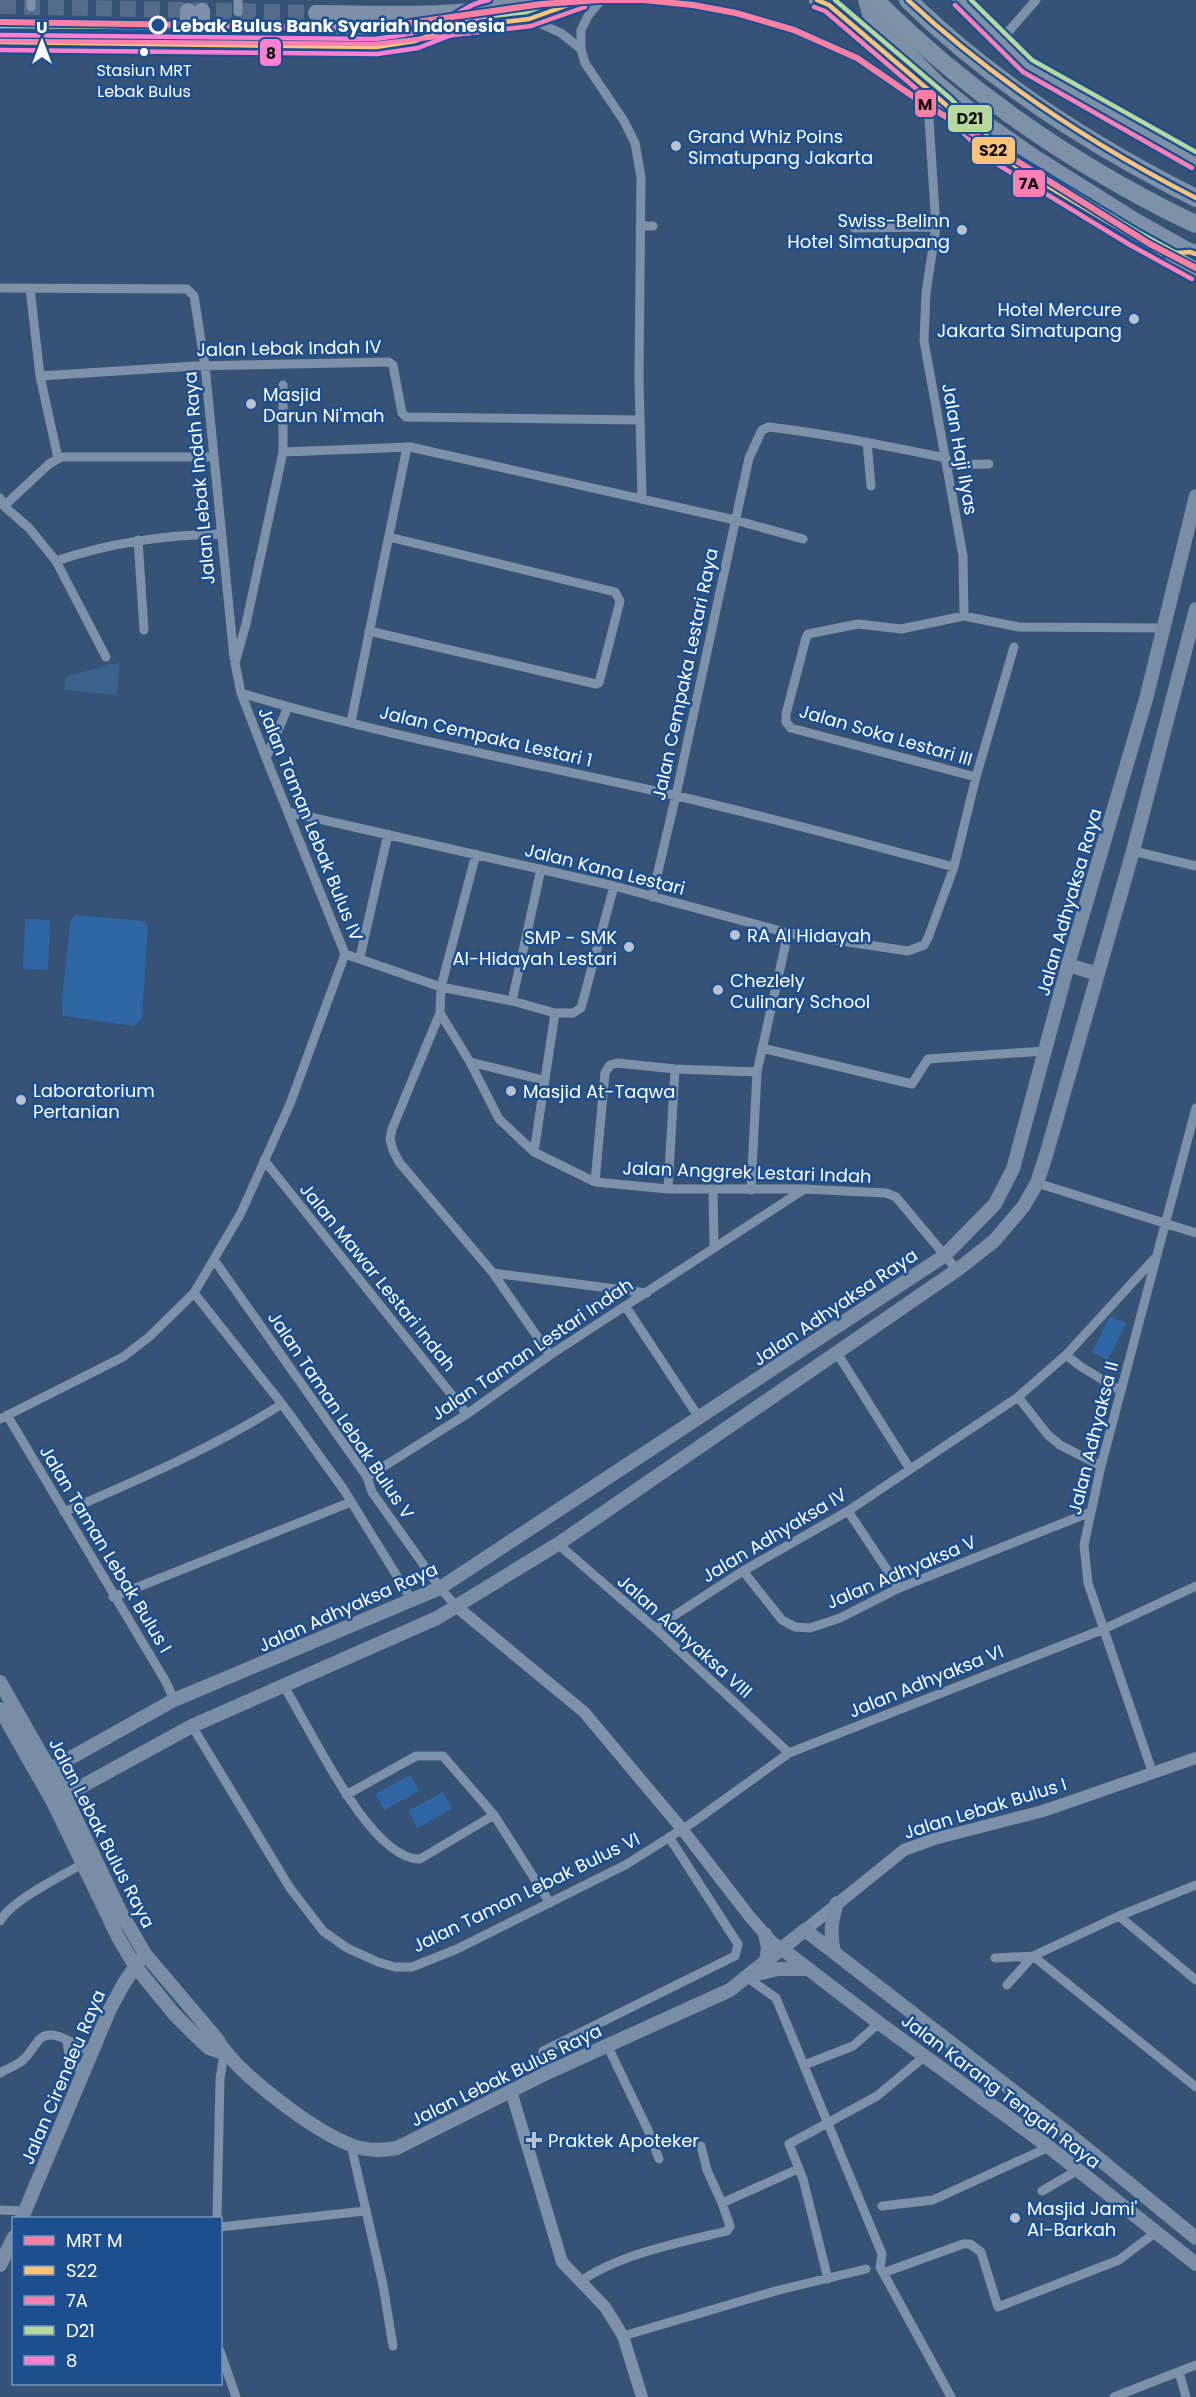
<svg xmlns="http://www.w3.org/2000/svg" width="1196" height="2397" viewBox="0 0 1196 2397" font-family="Poppins,sans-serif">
<rect width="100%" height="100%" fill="#365274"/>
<path fill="#2f66a5" d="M77 915 142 921 148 925 142 1018 134 1026 63 1016 62 1000 70 923 74 916Z
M25 919 50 920 48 970 23 969Z
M1110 1316 1126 1323 1108 1360 1092 1352Z
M410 1775 419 1791 384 1810 375 1794Z
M443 1792 452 1809 417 1828 408 1811Z"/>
<path fill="#3b618d" d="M120 662 117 695 64 690 65 677Z"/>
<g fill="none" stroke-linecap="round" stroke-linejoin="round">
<path stroke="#546c89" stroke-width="16" stroke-dasharray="16 8" stroke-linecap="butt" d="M0 6 316 13
M0 33 313 37"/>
<path stroke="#7d92a8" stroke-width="9" d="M238 0V12
M601 0 588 16 581 30V49L585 63 624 121 635 143 641 177 639 378 642 498
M31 7V0
M532 20 561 33 581 49
M1001 40 1036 0
M927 89 936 227 926 293 924 341 963 556 964 616
M640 226H653
M854 228 936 227
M0 288 187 289 194 296 205 366 234 658
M30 288 40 376 58 458
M40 376 195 366 389 362 393 365 402 413 406 417 640 420
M867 442 871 486
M283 452V385
M947 465 989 464
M0 498 4 506 29 528 56 561 106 657
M4 506 49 464 61 457H213
M138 540 144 630
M56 561C109 543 165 535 220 534
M369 631 596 684 599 683 620 601 615 592 389 537
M241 693C377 734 517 760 655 791 755 813 854 841 954 867
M351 722 407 447
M266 758 288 707
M976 777 791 728 786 722V714L806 638 808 634 858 624 901 629 964 616 1019 627 1164 628
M288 812 614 886 788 933 908 951 924 945 928 938 954 867 976 777 1014 647
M1133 851 1196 866
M476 854 441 987 440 1013 392 1129 390 1139 393 1150 399 1162 493 1273 550 1355
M652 897 676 795 749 458 762 430 769 427C828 434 887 446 946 458
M345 954 441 987 512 1001 555 1013H573L581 1008 614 886
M360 957 388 834
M512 1001 541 869
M440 1013 470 1062 499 1119 534 1152 595 1182 668 1189H804L886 1193 896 1197 957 1270
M762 1048 912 1084 928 1059 1045 1051
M470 1062 543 1080
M534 1152 555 1013
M264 1160 467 1414
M595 1182 605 1073 610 1065 617 1063 675 1069 757 1072
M1037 1183 1196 1233
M668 1189 675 1069
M713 1190 714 1248
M751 1190 757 1072 788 933
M215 1261 367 1477 372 1492 440 1588 457 1607
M493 1273 647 1293
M194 1293 282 1404 344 1490 413 1602
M626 1307 700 1419
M837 1353 910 1469
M1066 1355 1080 1366 1121 1391
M1018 1397 1048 1435 1060 1445 1101 1466
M7 1415 166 1682 174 1700
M0 1419 123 1357 149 1337 194 1293 241 1213 290 1104 345 954 266 758 241 693 235 663 246 624 283 452 410 447 735 520 803 539
M367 1477 467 1414 550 1355 803 1190
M848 1511 899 1588
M64 1512C140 1479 211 1449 282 1404
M558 1544 655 1628 789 1753
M743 1571 782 1620 795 1627 810 1628 840 1618 899 1588 1091 1512
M113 1597 351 1502
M655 1628 743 1571 848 1511 1018 1397 1066 1355 1154 1259
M283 1685C309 1725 369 1860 420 1859L494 1815
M192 1726 290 1888 323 1931 347 1948 378 1962 395 1967H412L457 1949 627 1864 692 1823 789 1753 1104 1629 1196 1586
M1153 1774 1088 1583 1084 1545 1101 1466 1196 1108
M346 1795 416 1756H443L494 1815 550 1903
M1119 1916 1196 1980
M0 1921C12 1900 60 1877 82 1864
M1033 1956 1196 2087
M995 1958 1033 1956 1119 1916 1196 1885
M748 1978 776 1998 882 2254 880 2267 951 2397
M1007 1985 1033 1956
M67 2042 70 2061 84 2072
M607 2045 648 2130 659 2159
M804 2065 853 2046 879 2023
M549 2072 542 2058 543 2051 735 1956 738 1944 669 1837
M0 2073C8 2068 19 2065 25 2058 36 2047 38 2031 57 2036 64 2037 84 2049 92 2053
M351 2145 383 2285 393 2346
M701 2146 707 2170 722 2203
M1042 2191 1078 2170
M882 2206 933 2200 1049 2147
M0 2210 25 2211
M217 2218 220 2079 224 2053
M220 2227 365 2211
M883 2273 963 2244H970L981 2252 998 2307 1119 2260 1156 2232
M828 2279 803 2179 789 2144 877 2096 925 2056
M580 2282C616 2255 682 2242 727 2231L730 2226 722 2203 798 2169
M623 2336 779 2290 866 2269
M220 2351 236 2397
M1179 2372 1186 2397
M1114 2397 1196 2365"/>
<path stroke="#7d92a8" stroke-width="12" d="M457 1607 584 1712 682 1829 750 1917 772 1942 782 1949
M805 1930 904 1850 934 1839 1043 1811 1196 1758
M511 2091 562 2262 605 2307 623 2336 642 2397"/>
<path stroke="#798da4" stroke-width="14" d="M1068 965 1098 974
M0 1682 65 1796 120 1911 145 1954 217 2039C236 2073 314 2131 351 2145 366 2151 381 2151 397 2148L549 2072 730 1990 805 1930 1065 2131 1196 2238
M0 1709 53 1802 118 1937 135 1966 175 2015 196 2036 209 2048 224 2053
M68 1760 65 1778 71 1785 80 1788
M38 1776 174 1700 440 1588 944 1256 995 1204 1013 1169 1068 965 1146 699 1196 496
M53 1802 192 1726 437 1618 558 1544 957 1270 994 1241 1023 1207 1037 1183 1047 1152 1133 851 1196 609
M765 1934 768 1948 766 1962
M782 1949 879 2023 1049 2147 1196 2264
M834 1952C830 1933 831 1921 837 1903
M753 1975 778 1969H807
M22 2218 110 2009 124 1983 140 1960
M0 2265 14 2237"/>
<path stroke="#7e90a7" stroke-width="16" d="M817 0 829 5 945 104 982 142 1002 158 1134 239 1196 272
M866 0 870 14 876 22 938 84 991 127 1034 157 1134 220 1196 255
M960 0 1027 66 1196 161
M188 11V35
M316 13C387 13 461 19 531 0
M202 35V11
M313 37H374L529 19 582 0"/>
<path stroke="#7e92a7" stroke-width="18" d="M875 0C946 71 1028 132 1115 182 1142 197 1168 212 1196 224
M908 0C991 81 1092 146 1196 198
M1162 254 1190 252 1196 254"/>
<defs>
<path id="bus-1" d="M817 0 829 5 945 104 982 142 1021 170 1162 254 1190 252 1196 254
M908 0C995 81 1091 144 1196 198
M0 42 376 47 415 41 446 29 529 19 582 0"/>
<path id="bus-2" d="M955 5 1023 72 1192 168
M814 7 825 11 940 109 977 147 997 164 1130 245 1192 279
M0 41 375 44 531 26 585 7"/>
<path id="bus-3" d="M835 0 950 98 987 136 1006 152 1138 232 1196 264
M971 0 1032 60 1196 152
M0 26 374 29 527 12 560 0"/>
<path id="bus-4" d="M0 50 377 54 418 48 449 36 479 17 532 7"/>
<path id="bus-5" d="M0 35 375 39C399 36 422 33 443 22 460 13 470 3 489 0"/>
</defs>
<use href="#bus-1" stroke="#1b4f8f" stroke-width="9"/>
<use href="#bus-2" stroke="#1b4f8f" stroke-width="9"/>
<use href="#bus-3" stroke="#1b4f8f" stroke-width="9"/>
<use href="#bus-4" stroke="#1b4f8f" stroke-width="9"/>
<use href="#bus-5" stroke="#1b4f8f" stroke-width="9"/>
<use href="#bus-1" stroke="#fdc27c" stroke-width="4.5"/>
<use href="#bus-2" stroke="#ff80b3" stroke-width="4.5"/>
<use href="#bus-3" stroke="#b7d89c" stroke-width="4.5"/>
<use href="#bus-4" stroke="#ff80d1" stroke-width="4.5"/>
<use href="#bus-5" stroke="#ff80d1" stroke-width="4.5"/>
<defs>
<path id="metro-1" d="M0 22 375 28 542 4 599 0H644L693 5 736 13 794 30 857 58 911 95 1150 244 1196 268"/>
</defs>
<use href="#metro-1" stroke="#1b4f8f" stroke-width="10"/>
<use href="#metro-1" stroke="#ff80a2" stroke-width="6"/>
</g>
<circle fill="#1b4f8f" stroke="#fff" stroke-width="3" cx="158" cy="25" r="8"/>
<circle fill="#fff" stroke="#1b4f8f" stroke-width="2" cx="144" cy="52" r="5"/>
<g fill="#b9c2ce" stroke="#1b4f8f" stroke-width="2">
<circle cx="676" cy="146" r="6"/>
<circle cx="962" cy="230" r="6"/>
<circle cx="1134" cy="319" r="6"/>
<circle cx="251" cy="404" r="6"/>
<circle cx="735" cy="935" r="6"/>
<circle cx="629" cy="947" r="6"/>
<circle cx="718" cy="990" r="6"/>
<circle cx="511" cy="1091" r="6"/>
<circle cx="21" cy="1100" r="6"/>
<path d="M531 2131h6v6h6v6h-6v6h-6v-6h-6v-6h6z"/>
<circle cx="1015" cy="2218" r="6"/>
</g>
<g text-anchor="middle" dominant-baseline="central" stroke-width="5" stroke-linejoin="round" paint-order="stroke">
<g font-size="16" fill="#fff" stroke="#1b4f8f">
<text x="144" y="70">Stasiun MRT<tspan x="144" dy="21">Lebak Bulus</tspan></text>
</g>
<g font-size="18" font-weight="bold" fill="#fff" stroke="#1b4f8f" text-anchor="start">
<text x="172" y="25">Lebak Bulus Bank Syariah Indonesia</text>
</g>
<g font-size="18" fill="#fff" stroke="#1b4f8f" text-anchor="start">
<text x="688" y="136">Grand Whiz Poins<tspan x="688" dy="21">Simatupang Jakarta</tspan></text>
<text x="950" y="220" text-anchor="end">Swiss-Belinn<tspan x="950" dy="21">Hotel Simatupang</tspan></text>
<text x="1122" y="309" text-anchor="end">Hotel Mercure<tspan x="1122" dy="21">Jakarta Simatupang</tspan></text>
<text x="263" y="394">Masjid<tspan x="263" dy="21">Darun Ni'mah</tspan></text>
<text x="747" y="935">RA Al Hidayah</text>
<text x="617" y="937" text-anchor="end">SMP - SMK<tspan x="617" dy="21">Al-Hidayah Lestari</tspan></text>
<text x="730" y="980">Chezlely<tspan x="730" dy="21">Culinary School</tspan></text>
<text x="33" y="1090">Laboratorium<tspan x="33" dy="21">Pertanian</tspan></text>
<text x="523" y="1091">Masjid At-Taqwa</text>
<text x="548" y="2140">Praktek Apoteker</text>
<text x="1027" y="2208">Masjid Jami'<tspan x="1027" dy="21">Al-Barkah</tspan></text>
</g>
<g font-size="18" fill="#fff" stroke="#1b4f8f">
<text transform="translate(289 348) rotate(-1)">Jalan Lebak Indah IV</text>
<text transform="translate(960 449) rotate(80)">Jalan Haji Ilyas</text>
<text transform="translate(199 478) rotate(-95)">Jalan Lebak Indah Raya</text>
<text transform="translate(685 674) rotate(-78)">Jalan Cempaka Lestari Raya</text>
<text transform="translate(886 735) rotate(16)">Jalan Soka Lestari III</text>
<text transform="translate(486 736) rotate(13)">Jalan Cempaka Lestari 1</text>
<text transform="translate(311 824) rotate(68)">Jalan Taman Lebak Bulus IV</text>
<text transform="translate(605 869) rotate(14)">Jalan Kana Lestari</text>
<text transform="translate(1069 902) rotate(-74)">Jalan Adhyaksa Raya</text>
<text transform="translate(747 1172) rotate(2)">Jalan Anggrek Lestari Indah</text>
<text transform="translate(378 1277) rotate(51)">Jalan Mawar Lestari Indah</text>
<text transform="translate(835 1307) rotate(-34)">Jalan Adhyaksa Raya</text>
<text transform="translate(532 1349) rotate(-34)">Jalan Taman Lestari Indah</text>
<text transform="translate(341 1415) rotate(56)">Jalan Taman Lebak Bulus V</text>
<text transform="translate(1093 1438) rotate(-76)">Jalan Adhyaksa II</text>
<text transform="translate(774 1535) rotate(-31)">Jalan Adhyaksa IV</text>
<text transform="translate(106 1549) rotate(59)">Jalan Taman Lebak Bulus I</text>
<text transform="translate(901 1572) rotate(-23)">Jalan Adhyaksa V</text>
<text transform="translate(348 1607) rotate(-24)">Jalan Adhyaksa Raya</text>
<text transform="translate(685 1636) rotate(42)">Jalan Adhyaksa VIII</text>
<text transform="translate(926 1681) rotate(-22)">Jalan Adhyaksa VI</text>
<text transform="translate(985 1808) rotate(-17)">Jalan Lebak Bulus I</text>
<text transform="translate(102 1833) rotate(63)">Jalan Lebak Bulus Raya</text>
<text transform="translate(526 1892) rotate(-26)">Jalan Taman Lebak Bulus VI</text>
<text transform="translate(506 2075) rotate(-26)">Jalan Lebak Bulus Raya</text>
<text transform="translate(63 2077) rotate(-67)">Jalan Cirendeu Raya</text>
<text transform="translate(1001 2091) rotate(37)">Jalan Karang Tengah Raya</text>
</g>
</g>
<g stroke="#1b4f8f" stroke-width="2">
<rect x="259" y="38" width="23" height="29" rx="6" fill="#ff80d1"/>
<rect x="914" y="89" width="23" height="29" rx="6" fill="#ff80a2"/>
<rect x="947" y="104" width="46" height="29" rx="6" fill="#b7d89c"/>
<rect x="971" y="136" width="45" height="29" rx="6" fill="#fdc27c"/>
<rect x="1012" y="169" width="34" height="29" rx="6" fill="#ff80b3"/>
</g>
<g font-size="16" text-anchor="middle" font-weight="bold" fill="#111">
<text x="271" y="59">8</text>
<text x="925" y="110">M</text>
<text x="970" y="124">D21</text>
<text x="993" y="156">S22</text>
<text x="1029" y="189">7A</text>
</g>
<rect x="12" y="2217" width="210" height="168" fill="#1b4f8f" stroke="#7695bc" stroke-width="1.5"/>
<rect x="24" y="2236" width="30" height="9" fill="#ff80a2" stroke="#7695bc" stroke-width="1.5"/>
<text x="66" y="2247" font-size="18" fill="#ffffff">MRT M</text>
<rect x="24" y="2266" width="30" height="9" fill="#fdc27c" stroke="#7695bc" stroke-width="1.5"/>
<text x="66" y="2277" font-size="18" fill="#ffffff">S22</text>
<rect x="24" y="2296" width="30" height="9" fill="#ff80b3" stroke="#7695bc" stroke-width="1.5"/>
<text x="66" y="2307" font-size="18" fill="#ffffff">7A</text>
<rect x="24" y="2326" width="30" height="9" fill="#b7d89c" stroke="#7695bc" stroke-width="1.5"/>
<text x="66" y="2337" font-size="18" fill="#ffffff">D21</text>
<rect x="24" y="2356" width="30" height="9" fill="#ff80d1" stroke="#7695bc" stroke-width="1.5"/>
<text x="66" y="2367" font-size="18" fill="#ffffff">8</text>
<g transform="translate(42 42)" stroke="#1b4f8f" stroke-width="4.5" paint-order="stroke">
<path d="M0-4.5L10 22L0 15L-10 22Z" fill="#ffffff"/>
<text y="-9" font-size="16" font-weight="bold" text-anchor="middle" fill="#ffffff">U</text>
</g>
</svg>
